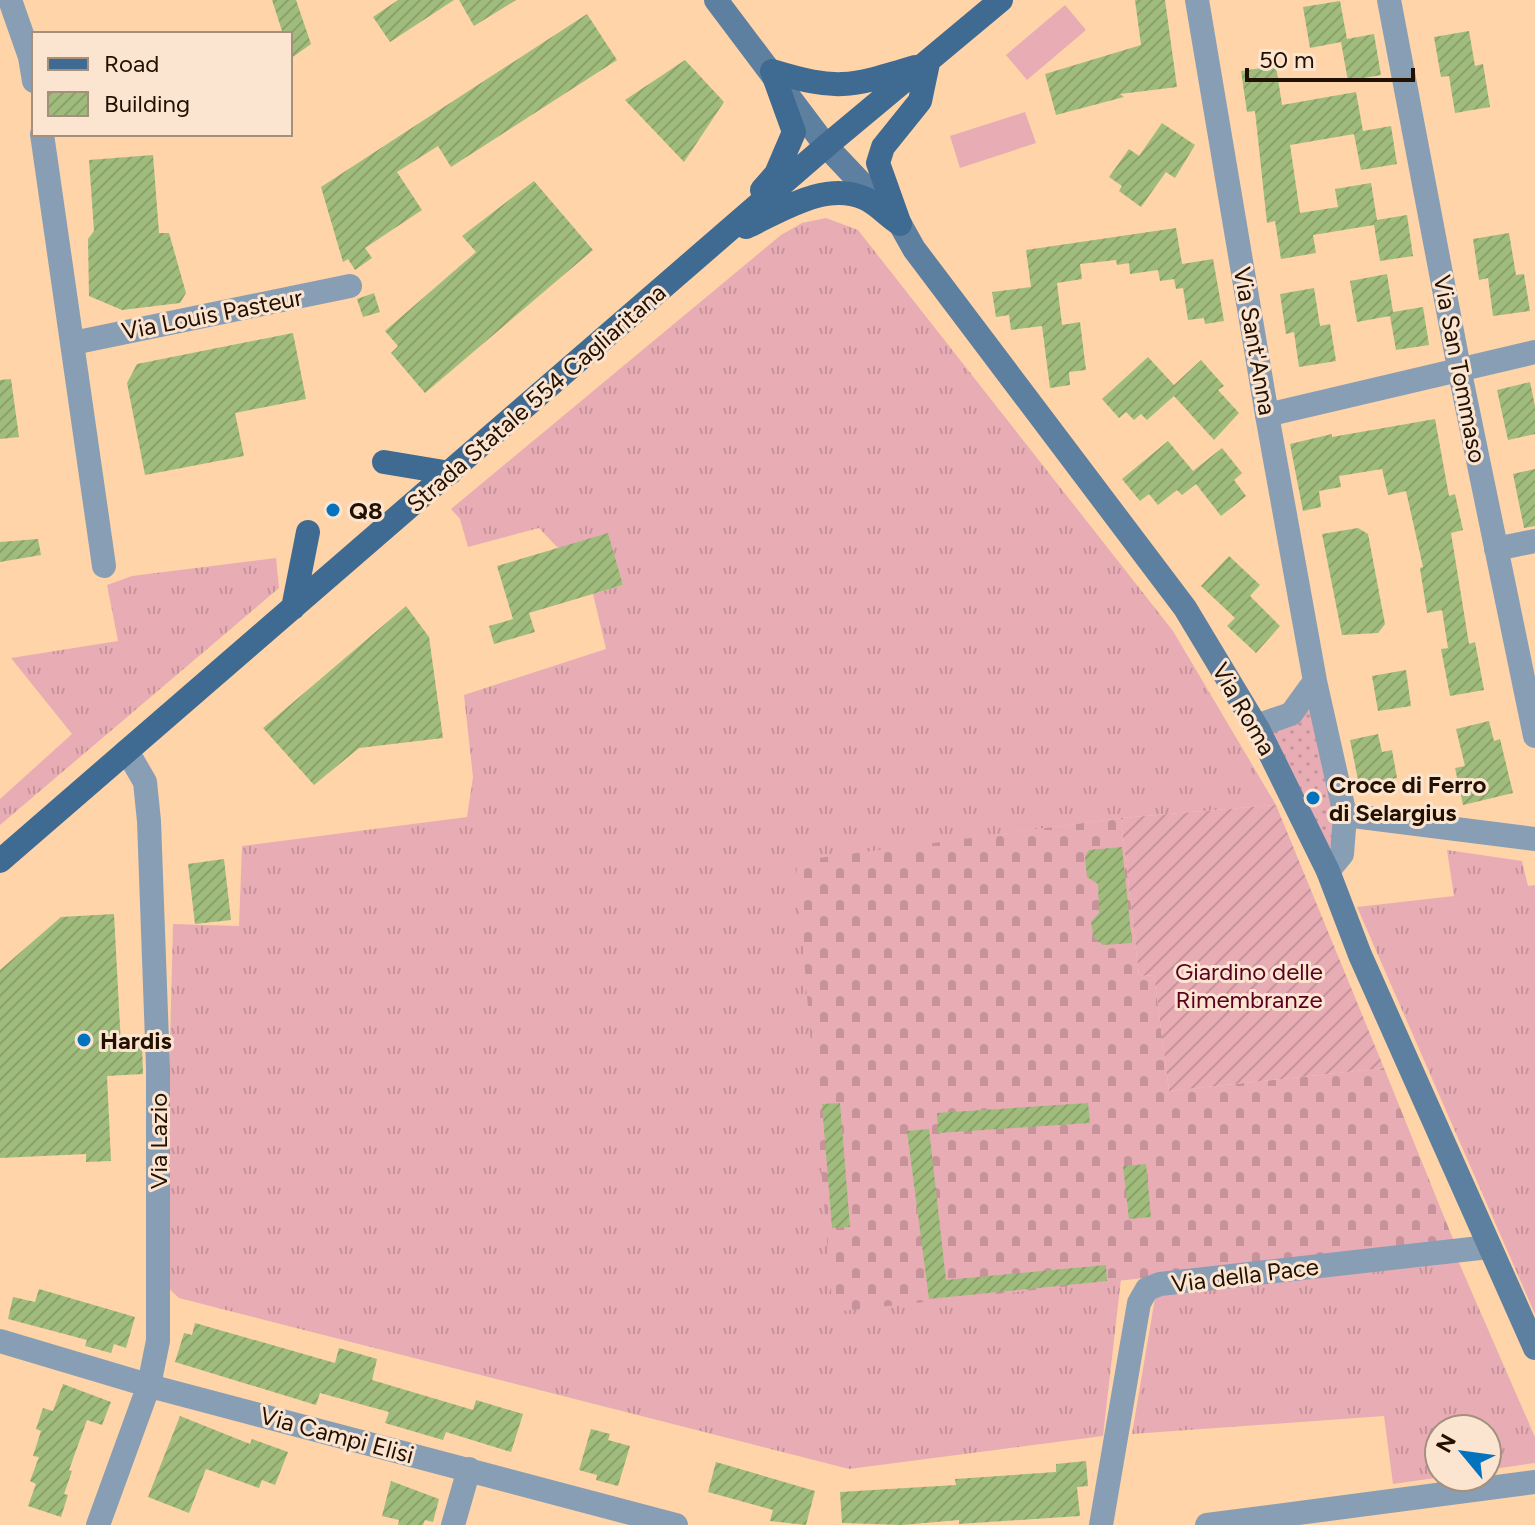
<svg xmlns="http://www.w3.org/2000/svg" width="1535" height="1525" viewBox="0 0 1535 1525" font-family="Figtree,sans-serif">
<defs>
<pattern id="grass-tufts" width="24" height="20" patternUnits="userSpaceOnUse" patternTransform="scale(2)"><rect width="24" height="20" fill="#e8acb5"/><path d="M3 7l-1-3M5 7V3M7 7l1-3M15 17l-1-3M17 17v-4M19 17l1-3" fill="none" stroke="#c7939a"/></pattern>
<pattern id="cemetery-stones" width="16" height="16" patternUnits="userSpaceOnUse" patternTransform="scale(2)"><rect width="16" height="16" fill="#e8acb5"/><path d="M2 7V4a2 2 0 0 1 4 0v3zM10 15v-3a2 2 0 0 1 4 0v3z" fill="#c7939a"/></pattern>
<pattern id="park-dots" width="8" height="8" patternUnits="userSpaceOnUse" patternTransform="scale(2)"><rect width="8" height="8" fill="#e8acb5"/><path d="M2 2h.1M6 6h.1" fill="none" stroke="#c7939a" stroke-width="1.8" stroke-linecap="round"/></pattern>
<pattern id="garden-furrows" width="10" height="10" patternUnits="userSpaceOnUse" patternTransform="scale(2)"><rect width="10" height="10" fill="#e8acb5"/><path d="M-1 1l2-2M0 10L10 0M9 11l2-2" fill="none" stroke="#c7939a"/></pattern>
<pattern id="building-hatch" width="6" height="6" patternUnits="userSpaceOnUse" patternTransform="scale(2)"><rect width="6" height="6" fill="#a0bc7d"/><path d="M-1 1l2-2M0 6l6-6M5 7l2-2" fill="none" stroke="#8aa16a"/></pattern>
</defs>
<rect width="100%" height="100%" fill="#fed4a8"/>
<path fill="url(#grass-tufts)" d="M826 218 858 230 1173 631 1276 805 1121 818 796 862 1121 1279 1103 1436 849 1469 179 1298 164 1284 173 924 239 926 242 846 467 817 473 777 464 695 606 649 593 594 623 585 608 534 558 548 539 528 468 547 460 519 451 509 781 235 802 223Z
M276 558 279 588 0 825V799L72 734 11 658 118 641 107 585 132 576Z
M1447 850 1522 861 1528 886 1535 885V1314L1357 907 1454 896Z
M1456 1256 1535 1437V1463L1487 1470V1429H1439L1442 1477 1393 1484 1384 1416 1132 1434 1156 1292Z"/>
<path fill="url(#cemetery-stones)" d="M1121 818 1139 976 1154 975 1169 1091 1384 1068 1455 1244 833 1312 796 861Z"/>
<path fill="url(#park-dots)" d="M1319 707 1340 839 1328 848 1267 726Z"/>
<path fill="url(#garden-furrows)" d="M1276 805 1384 1068 1169 1091 1154 975 1139 976 1121 818Z"/>
<path fill="#e8acb5" d="M1065 5 1086 30 1027 80 1006 55Z
M1025 112 1036 143 960 168 950 136Z"/>
<path fill="url(#building-hatch)" d="M272 0H296L311 44 290 59V34H283Z
M398 0H454L390 42 373 17Z
M459 0H516L474 26Z
M1135 0H1165L1177 87 1120 94 1124 97 1056 115 1045 74 1141 45Z
M1340 1 1347 39 1374 34 1381 75 1348 81 1341 42 1310 48 1303 7Z
M587 14 617 60 451 167 438 146 397 172 422 210 365 248 372 258 355 270 348 259 343 262 321 187Z
M1469 31 1475 66 1483 64 1490 107 1455 113 1449 76 1441 77 1434 37Z
M685 60 724 102 684 162 625 100Z
M1276 66 1282 105 1356 92 1363 131 1391 126 1397 164 1361 170 1354 134 1290 145 1300 213 1338 207 1335 189 1371 183 1377 220 1407 215 1413 256 1380 261 1374 225 1313 235 1316 253 1281 259 1275 221 1267 223 1255 111 1247 112 1241 71Z
M1162 123 1195 145 1175 178 1166 172 1141 207 1119 191 1122 186 1109 177 1129 149 1139 156Z
M153 155 159 233H169L186 293 180 303 122 310 89 296 88 239 94 231 89 160Z
M534 181 593 250 425 393 391 353 398 346 385 331 476 252 462 236Z
M1176 228 1182 264 1213 259 1224 321 1205 324 1204 318 1188 320 1183 288 1176 289 1174 279 1160 281 1158 270 1130 274 1129 263 1117 265 1116 260 1080 264 1082 279 1057 283 1062 325 1080 322 1086 370 1069 372 1070 385 1050 388 1042 326 1011 330 1009 315 996 317 992 292 1031 287 1026 250Z
M1509 233 1516 275 1524 274 1530 311 1493 316 1488 278 1479 280 1473 239Z
M1387 274 1393 312 1423 307 1429 345 1396 350 1390 316 1357 322 1350 281Z
M1314 288 1320 326 1330 324 1336 361 1299 367 1294 332 1286 334 1280 294Z
M374 293 380 312 363 317 357 299Z
M293 333 306 399 235 413 244 456 145 475 127 383 137 364Z
M1148 357 1174 385 1201 360 1224 386 1218 390 1239 413 1214 440 1174 396 1147 420 1141 414 1134 420 1126 412 1119 418 1102 399Z
M11 379 19 437 0 439V380Z
M1530 382 1535 406V434L1508 440 1497 390Z
M1435 419 1449 496 1455 494 1463 530 1451 533 1469 644 1475 642 1484 690 1450 696 1441 649 1448 648 1442 610 1427 613 1420 568 1423 567 1406 491 1388 495 1382 469 1339 476 1341 487 1319 491 1321 507 1303 511 1290 444 1332 434V437Z
M1168 441 1193 471 1222 448 1242 473 1234 480 1246 496 1221 516 1196 484 1182 495 1177 490 1158 505 1149 494 1140 501 1122 479Z
M1535 469V526L1524 528 1513 474Z
M1358 528 1368 534 1385 624 1378 633 1342 635 1322 534Z
M608 533 623 585 529 613 535 632 494 644 489 626 513 619 497 566Z
M38 539 41 555 0 562V542Z
M1229 556 1260 585 1250 596 1280 626 1256 653 1227 626 1235 618 1201 586Z
M406 606 429 637 443 738 359 748 314 785 263 728Z
M1406 670 1411 706 1378 711 1372 676Z
M1489 721 1494 741 1500 739 1513 793 1463 805 1455 768 1465 766 1456 729Z
M1378 734 1382 752 1392 750 1397 778 1359 785 1350 740Z
M1122 847 1132 943 1103 945 1094 938 1091 922 1099 913 1098 884 1087 877 1085 857 1089 850Z
M224 859 231 920 195 924 188 864Z
M114 914 121 1045 142 1044 143 1074 107 1076 111 1161 86 1162V1154L0 1158V970L61 917Z
M840 1103 850 1227 832 1228 822 1104Z
M1088 1103 1090 1123 938 1133 937 1113Z
M929 1129 946 1280 1106 1265 1107 1281 929 1299 907 1131Z
M1146 1164 1151 1217 1129 1219 1123 1166Z
M39 1289 135 1317 126 1348 114 1344 111 1353 85 1346 87 1340 8 1319 13 1297 35 1302Z
M195 1323 335 1363 339 1348 377 1359 372 1380 473 1410 476 1400 523 1414 511 1452 446 1432 443 1440 385 1423 389 1412 320 1393 316 1405 175 1362 184 1333 192 1335Z
M63 1384 111 1402 102 1425 87 1420 69 1470 72 1471 64 1494 68 1495 61 1517 28 1506 36 1484 30 1481 39 1457 33 1456 41 1431 36 1429 43 1408 53 1411Z
M180 1416 250 1444 252 1439 288 1452 275 1485 262 1480 259 1488 206 1469 189 1513 148 1497Z
M591 1429 610 1434 608 1440 630 1446 618 1486 596 1480 597 1475 579 1470Z
M1086 1461 1088 1486 1077 1487 1080 1516 959 1524V1520L902 1525 842 1523 840 1492 956 1485 955 1479 1056 1472V1464Z
M716 1462 815 1491 806 1525 770 1521 773 1510 708 1492Z
M391 1481 439 1499 433 1522 425 1520 423 1525H398L399 1520 382 1516Z"/>
<g fill="none" stroke-linecap="round" stroke-linejoin="round">
<path stroke="#889eb5" stroke-width="24" d="M10 0 30 57 34 81
M1197 0 1267 415
M1389 0 1459 368 1535 736
M42 134 104 566
M73 343 350 286
M1496 549 1535 541
M1345 815 1535 839
M0 1341 161 1389 676 1525
M98 1525 149 1385 158 1341V1068L149 821 145 782 127 751
M453 1525 469 1469
M1101 1525 1139 1303 1147 1289 1160 1284 1489 1247
M1207 1525 1535 1482"/>
<path stroke="#889eb5" stroke-width="24" d="M1256 726 1291 714 1315 681
M1328 871 1342 854 1345 815 1315 681 1267 415 1535 352"/>
<path stroke="#5e80a0" stroke-width="24" d="M716 0 826 146 900 224 914 249 1185 608 1259 731 1328 871 1360 955 1535 1348"/>
<path stroke="#3f6a91" stroke-width="24" d="M772 71C838 91 849 87 915 67
M762 190 776 174 794 132 772 71
M899 222 878 163 883 147 920 101 928 63
M746 227C781 211 825 181 864 198 878 204 887 216 900 224
M384 462 450 473
M293 608 308 532
M0 861 826 146 1001 0"/>
</g>
<g fill="#0473be" stroke="#fbe5d0" stroke-width="3">
<circle cx="333" cy="510" r="8"/>
<circle cx="1313" cy="798" r="8"/>
<circle cx="84" cy="1040" r="8"/>
</g>
<g text-anchor="middle" dominant-baseline="central" stroke-width="6" stroke-linejoin="round" paint-order="stroke">
<g font-size="24" fill="#221000" stroke="#fbe5d0">
<text transform="translate(212 314) rotate(-11)">Via Louis Pasteur</text>
<text transform="translate(1255 341) rotate(80)">Via Sant'Anna</text>
<text transform="translate(1460 369) rotate(79)">Via San Tommaso</text>
<text transform="translate(536 398) rotate(-41)">Strada Statale 554 Cagliaritana</text>
<text transform="translate(1244 709) rotate(60)">Via Roma</text>
<text transform="translate(158 1141) rotate(-90)">Via Lazio</text>
<text transform="translate(1245 1275) rotate(-7)">Via della Pace</text>
<text transform="translate(337 1435) rotate(15)">Via Campi Elisi</text>
</g>
<g font-size="24" font-weight="bold" fill="#221000" stroke="#fbe5d0" text-anchor="start">
<text x="349" y="510">Q8</text>
<text x="1329" y="784">Croce di Ferro<tspan x="1329" dy="28">di Selargius</tspan></text>
<text x="100" y="1040">Hardis</text>
</g>
<g font-size="24" fill="#5b0023" stroke="#fbe5d0">
<text x="1249" y="971">Giardino delle<tspan x="1249" dy="28">Rimembranze</tspan></text>
</g>
</g>
<rect x="32" y="32" width="260" height="104" fill="#fbe5d0" stroke="#a4907d" stroke-width="2"/>
<rect x="48" y="58" width="40" height="12" fill="#3f6a91" stroke="#a4907d" stroke-width="2"/>
<text x="104" y="72" font-size="24" fill="#221000">Road</text>
<rect x="48" y="92" width="40" height="24" fill="url(#building-hatch)" stroke="#a4907d" stroke-width="2"/>
<text x="104" y="112" font-size="24" fill="#221000">Building</text>
<g transform="translate(1463 1453) rotate(299)"><circle r="38" fill="#fbe5d0" stroke="#a4907d" stroke-width="2"/>
<path d="M0-6L14 30L0 20L-14 30Z" fill="#0473be"/>
<text y="-12" font-size="22" font-weight="bold" text-anchor="middle" fill="#221000">N</text>
</g>
<path d="M1247 68v12h166v-12" fill="none" stroke="#221000" stroke-width="4"/>
<text x="1259" y="68" font-size="24" fill="#221000" stroke="#fbe5d0" stroke-width="6" paint-order="stroke">50 m</text>
</svg>
